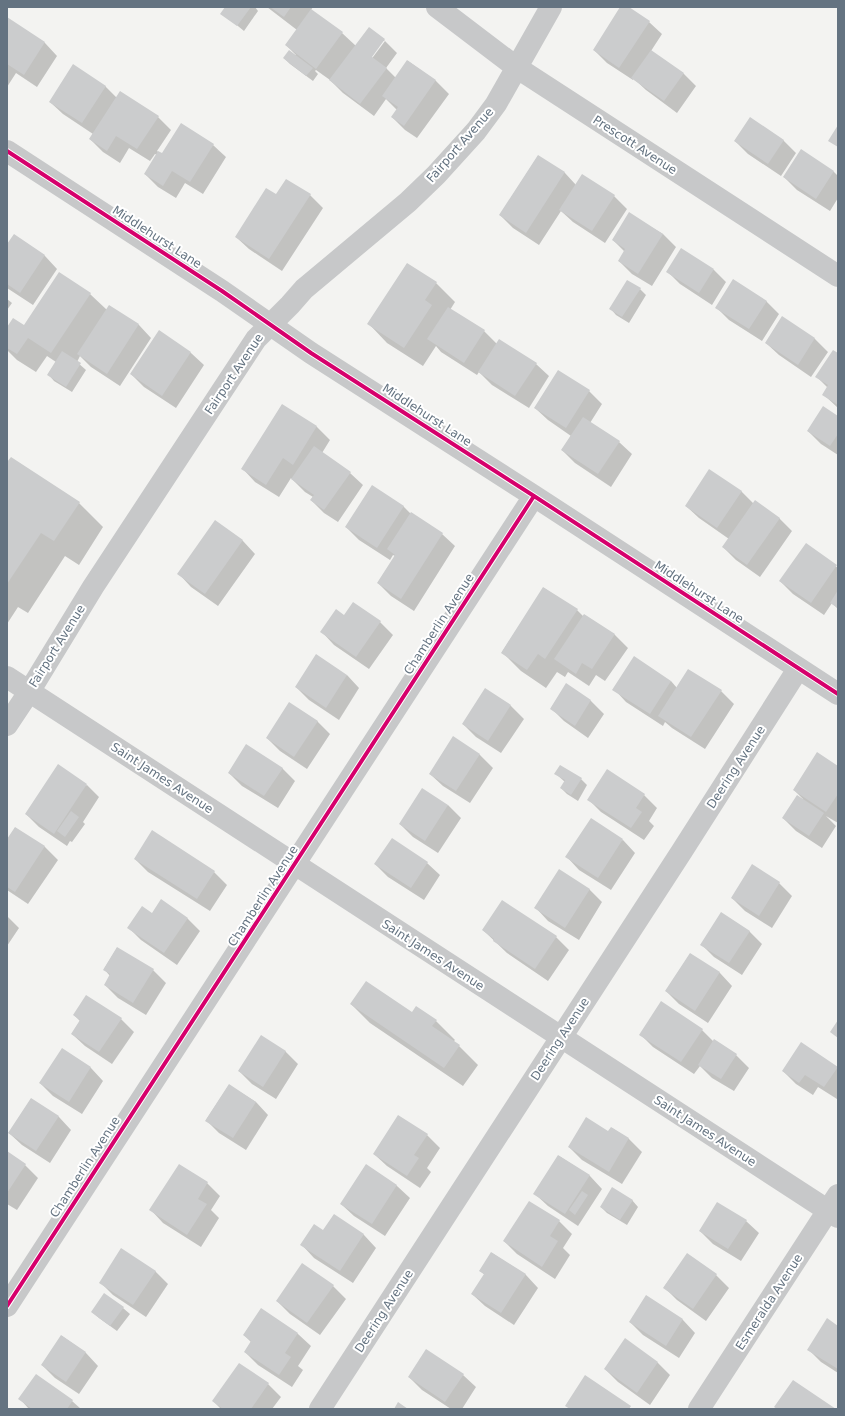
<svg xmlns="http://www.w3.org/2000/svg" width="845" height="1416" viewBox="0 0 845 1416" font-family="'DejaVu Sans',sans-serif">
<rect width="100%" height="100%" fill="#f3f3f1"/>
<path fill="#0003" d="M227 7H255L258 11 244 31 222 13Z
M267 7H313L311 10 342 33 356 46 369 28 385 41H383L368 60 370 61 385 41 397 53 386 68 396 78 408 61 436 81 449 94 417 138 405 130 392 117 397 110 386 99 374 116 343 93 330 80 316 70 315 71 318 74 313 81 290 64 284 58 296 55 286 45 297 30Z
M622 7H627L649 22 662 34 651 51 684 74 696 86 677 113 646 90 633 78V80L607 63 594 50Z
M7 19 45 43 57 56 37 87 16 73 7 87Z
M105 86 117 98 158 117 171 130 157 151 162 155 213 145 226 157 203 194 185 183 176 198 158 187 145 174 157 155 155 154 150 161 129 148 120 163 103 152 90 139 93 134 63 114 50 102Z
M783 140 796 153 781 176 748 154 735 141Z
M802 151 834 172 838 176V198L830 211 797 190 784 177Z
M538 156 565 173 576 185 582 176 614 196 627 209 605 243 573 222 561 211 539 245 513 228 500 215Z
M276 195H310L323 208 282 271 249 249 236 237Z
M629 214 663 234 676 247 652 286 632 274 619 261 625 252 613 240Z
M14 235 45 256 57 269 33 305 7 288V246Z
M407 264 436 283 455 302 450 310 484 331 497 344 536 364 549 376 529 408 492 385 479 372 477 375 441 352 436 346 423 366 387 343 369 324Z
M714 270 726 282 712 305 680 284 667 271Z
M640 289 646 295 629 323 616 315 610 308Z
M90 294 107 310 109 306 139 325 151 338 120 386 91 367 80 356 77 362 86 370 72 392 54 381 48 374 56 362 47 356 36 372 17 360 7 350V328L24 326Z
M7 299 12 303 7 310Z
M766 301 779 314 762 341 729 320 716 307Z
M782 318 815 339 828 352 811 377 779 355 766 343Z
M159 332 191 353 204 365 176 408 144 387 131 374Z
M838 354V408L823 394 828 388 817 377Z
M589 391 602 404 590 423 619 442 632 454 611 487 575 463 562 450 571 436 548 420 535 408Z
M282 405 317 427 330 440 322 453 350 473 363 485 338 522 324 513 311 500 313 497 305 492 291 478 279 497 255 482 243 469Z
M838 418V455L821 444 808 431Z
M7 464 79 503 103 527 79 565 65 556 28 613 18 607 7 624Z
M741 491 754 504 779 518 792 531 760 577 736 560 723 547 729 539 699 518 686 506Z
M403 506 411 514 442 534 455 546 414 611 391 596 378 583 395 556 393 555 390 560 359 540 346 527Z
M216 522 243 541 255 554 218 606 191 587 179 574Z
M806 545 838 568V609L832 603 824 615 793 594 780 581Z
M544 588 577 610 583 616 584 615 615 635 628 648 605 681 596 675 589 686 568 672 565 677 557 672 546 688 521 671 502 652Z
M344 617 380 622 393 635 369 669 334 645 322 632Z
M347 675 359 688 339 720 309 700 296 687Z
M671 681 677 688 721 691 734 704 705 749 672 728 665 722 663 726 626 702 614 689Z
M566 685 591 701 604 714 588 738 564 721 551 708Z
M485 690 511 706 524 719 501 753 476 737 463 724Z
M317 721 330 734 307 769 280 751 267 738Z
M453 738 480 755 493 768 470 803 443 786 430 774Z
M838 767V823L826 816 836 826 822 848 796 831 783 818 803 799 794 790Z
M282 768 295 781 278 808 242 786 229 773Z
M556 774 581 779 587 785 578 801 567 794 561 788 565 782Z
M87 785 99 797 83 822 85 824 72 842 70 841 67 846 39 827 26 814Z
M644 795 657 808 649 821 654 826 644 840 601 812 589 800Z
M448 805 461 818 438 853 413 837 400 824Z
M15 828 45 847 58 860 28 904 7 890V841Z
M623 840 635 853 611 890 579 870 567 857Z
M135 859 214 872 227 885 210 911 148 872Z
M427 863 440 875 424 900 388 877 375 864Z
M779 883 792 896 772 928 745 911 732 898Z
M589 889 602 902 579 940 548 921 536 908Z
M162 901 188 919 200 931 177 965 141 940 128 927 152 914Z
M7 916 19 928 7 946Z
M483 930 556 937 569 950 548 981 507 953Z
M749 931 762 944 742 975 714 957 701 944Z
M117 948 153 970 166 983 146 1015 118 998 105 985 110 976 104 969Z
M690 954 720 973 732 986 708 1023 679 1004 666 991Z
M351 1004 413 1013 436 1021 455 1040 453 1042 459 1046 478 1065 463 1086 370 1023Z
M74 1015 121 1019 134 1032 112 1064 85 1046 72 1034 80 1021Z
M702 1030 714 1042 736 1055 749 1068 734 1091 712 1078 700 1066 694 1074 653 1047 640 1034Z
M62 1050 91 1068 103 1081 82 1114 53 1096 40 1083Z
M285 1051 298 1064 276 1099 252 1084 239 1071Z
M837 1068V1099L818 1087 813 1095 796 1084 783 1071Z
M229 1085 256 1102 268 1115 246 1150 219 1133 206 1120Z
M31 1099 59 1117 71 1130 50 1163 22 1145 9 1133Z
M612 1128 629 1139 642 1152 622 1184 582 1160 569 1147 609 1133Z
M427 1135 440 1148 427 1168 431 1172 420 1188 387 1166 374 1154Z
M7 1152 25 1165 38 1178 17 1210 7 1204Z
M559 1156 590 1176 602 1189 578 1226 548 1206 535 1194Z
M366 1165 397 1186 410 1198 385 1236 354 1216 341 1204Z
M207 1183 220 1196 211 1210 219 1218 201 1247 163 1223 151 1210Z
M632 1200 638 1207 627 1225 607 1213 601 1207Z
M334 1215 364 1235 376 1248 353 1283 314 1258 302 1245 323 1231Z
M559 1221 572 1234 563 1248 570 1255 555 1279 517 1254 504 1241Z
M746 1221 759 1233 741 1261 713 1244 700 1231Z
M492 1253 526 1275 538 1288 514 1325 485 1306 472 1294 485 1275 480 1271Z
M687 1255 716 1275 729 1288 706 1321 677 1300 664 1287Z
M155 1271 168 1284 146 1317 113 1295 100 1282Z
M333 1286 346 1299 320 1335 290 1314 277 1301Z
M646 1297 683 1320 695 1333 679 1358 643 1335 630 1322Z
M123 1308 130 1314 117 1331 99 1318 92 1312Z
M261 1310 298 1334 311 1346 298 1366 303 1370 292 1387 258 1365 245 1352 251 1342 244 1335Z
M838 1327V1373L821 1362 808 1349Z
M62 1336 86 1353 98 1366 79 1394 55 1378 42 1365Z
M625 1340 658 1363 670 1375 650 1405 618 1382 605 1369Z
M463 1375 476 1387 462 1409H451L422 1390 409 1377Z
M268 1384 281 1397 272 1409H221L213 1401Z
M20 1399 72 1401 81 1409H29Z"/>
<path fill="#cbcccd" d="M225 7H251L237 26 220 14Z
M270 7H291L284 17Z
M620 7H629L650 21 619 68 593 50Z
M311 9 343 32 316 69 285 45Z
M7 17 45 42 24 75 7 64Z
M369 27 385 39 372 57 387 68 360 104 329 80Z
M289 50 313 68 306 76 283 58Z
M651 50 684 73 664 101 631 78Z
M407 60 436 80 404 126 391 117 398 107 382 96Z
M73 64 106 86 82 123 49 102Z
M120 91 159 116 137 149 116 136 107 151 89 139Z
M750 117 784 140 768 164 734 141Z
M181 123 214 144 190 182 172 171 163 186 144 174 158 151 162 153Z
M838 125V147L828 141Z
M801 149 834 171 816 199 783 177Z
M538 155 565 172 526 233 499 215Z
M582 174 615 195 592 231 559 210Z
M286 179 311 194 269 259 235 237 266 188 276 194Z
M629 212 663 234 638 274 618 261 625 249 612 240Z
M14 234 45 255 20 293 7 284V244Z
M681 248 714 269 699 293 666 272Z
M407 263 437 282 425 300 432 305 404 348 367 324Z
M59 272 91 293 51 353 28 338 17 354 7 348V327L13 318 24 325Z
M733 279 767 301 749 329 715 308Z
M627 280 641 288 622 317 609 309Z
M109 305 139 324 107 374 77 354Z
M448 307 485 330 464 363 427 339Z
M782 316 815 338 798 365 765 343Z
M159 330 191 352 162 396 130 374Z
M499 339 537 363 515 396 478 372Z
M833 350 838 353V405L822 395 828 385 815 377Z
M62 351 81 363 66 387 47 375Z
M558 370 590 390 566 428 534 408Z
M282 404 317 426 293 465 283 458 266 485 241 469Z
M823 406 838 416V434L830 446 807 431Z
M583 417 620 441 598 474 561 450Z
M314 446 351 472 324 510 310 500 314 495 291 479Z
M11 457 80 502 54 541 41 533 7 584V462Z
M709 469 742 491 717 528 685 506Z
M372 485 404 506 377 548 345 527Z
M755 500 780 518 747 565 722 547Z
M411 512 443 533 401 599 377 583 395 555 387 549Z
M215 520 243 540 205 594 177 574Z
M806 543 837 565 811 603 779 581Z
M543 587 578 609 545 659 538 654 527 670 501 653Z
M838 590V608L830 603Z
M353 602 381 621 356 657 320 632 336 609 344 615Z
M584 614 615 634 592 669 582 663 576 674 554 659Z
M316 654 347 675 326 708 295 687Z
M634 656 671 681 650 714 612 690Z
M688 669 722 690 691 737 658 716Z
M566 683 591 700 575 726 550 709Z
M485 688 511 705 488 741 462 724Z
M289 702 318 721 294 757 266 738Z
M453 736 480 754 456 791 429 774Z
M246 744 283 768 264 796 228 773Z
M817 752 838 766V794L826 812 793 790Z
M58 764 87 784 54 834 25 814Z
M560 765 582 778 571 795 560 788 565 780 554 774Z
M607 769 645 794 636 808 642 812 631 828 587 800Z
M422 788 448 805 425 841 399 824Z
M797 795 824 813 809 836 782 818Z
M71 811 79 817 65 837 57 831Z
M591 818 623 839 598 878 565 857Z
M15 827 45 846 15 892 7 887V839Z
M152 830 215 871 197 899 134 859Z
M392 838 428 862 411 888 374 864Z
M752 864 780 882 759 916 731 898Z
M559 869 590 889 565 928 534 908Z
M161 899 188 918 164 953 127 928 142 906 152 913Z
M502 900 557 936 535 969 493 941 494 939 482 930Z
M721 912 750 931 729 963 700 945Z
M117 947 154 969 133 1003 104 985 110 974 103 970Z
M690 953 720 972 695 1011 665 991Z
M366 981 412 1012 416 1006 437 1020 432 1026 460 1045 444 1068 350 1004Z
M86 995 122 1018 99 1052 71 1034 80 1020 73 1015Z
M661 1001 703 1029 681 1062 639 1035Z
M838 1020V1038L830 1032Z
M261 1035 286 1051 263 1087 238 1071Z
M714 1039 737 1054 721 1079 698 1065Z
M801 1042 838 1067 824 1087 805 1075 799 1083 782 1071Z
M62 1048 91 1067 69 1102 39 1083Z
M229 1084 256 1102 233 1138 205 1121Z
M31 1098 59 1116 36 1151 8 1133Z
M398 1115 428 1134 414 1155 419 1158 407 1176 373 1154Z
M586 1117 608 1131 611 1127 629 1138 609 1172 568 1147Z
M7 1151 26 1164 7 1193Z
M558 1155 590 1175 565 1214 533 1194Z
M179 1164 208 1182 198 1199 207 1204 187 1235 149 1210Z
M366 1164 397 1185 372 1224 340 1204Z
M612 1187 633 1200 620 1220 600 1207Z
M582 1191 588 1195 575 1215 569 1210Z
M529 1201 560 1220 550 1236 558 1241 542 1267 503 1241Z
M717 1202 747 1220 728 1249 699 1231Z
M334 1214 364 1234 340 1271 300 1245 314 1224 323 1230Z
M121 1248 156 1271 133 1305 99 1283Z
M491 1252 526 1274 501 1313 471 1294 484 1274 479 1271Z
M687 1253 717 1274 693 1309 663 1288Z
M302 1263 334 1285 307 1323 276 1301Z
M104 1293 124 1307 110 1326 91 1312Z
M646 1295 683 1319 666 1346 629 1322Z
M261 1308 298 1333 285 1353 291 1357 279 1375 244 1352 251 1341 243 1335Z
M827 1318 838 1326V1369L807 1350Z
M61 1335 86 1352 66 1382 41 1365Z
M625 1338 658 1362 637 1393 604 1369Z
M426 1349 464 1374 445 1402 408 1377Z
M239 1363 269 1383 251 1409H223L212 1401Z
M36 1374 73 1400 67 1409H32L18 1399Z
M585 1375 631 1406 629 1409H570L565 1406Z
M793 1380 836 1409H777L774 1407Z
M398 1402 408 1409H394Z"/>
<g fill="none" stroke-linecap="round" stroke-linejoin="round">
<path stroke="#c7c8c9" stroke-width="22" d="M437 7 516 67 838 276
M7 151 222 291 311 353 534 496 838 694
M7 677 838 1217
M7 725 29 692 93 587 256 339 290 305 304 289 408 202 436 175 476 131 496 104 551 7
M7 1306 534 496
M320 1409 682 851 798 669
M699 1409 838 1195"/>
<defs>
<path id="cycleway" d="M7 151 222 291 311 353 534 496 838 694
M7 1306 534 496"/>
</defs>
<use href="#cycleway" stroke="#fff" stroke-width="6"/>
<use href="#cycleway" stroke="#d6006c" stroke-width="4"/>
</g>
<g text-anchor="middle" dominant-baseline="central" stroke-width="4" stroke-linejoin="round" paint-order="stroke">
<g font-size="12" fill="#647381" stroke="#fff">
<text transform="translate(460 145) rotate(-49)">Fairport Avenue</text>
<text transform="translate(635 145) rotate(33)">Prescott Avenue</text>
<text transform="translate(157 237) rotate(33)">Middlehurst Lane</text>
<text transform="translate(234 374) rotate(-56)">Fairport Avenue</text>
<text transform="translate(427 415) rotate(33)">Middlehurst Lane</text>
<text transform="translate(699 592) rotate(33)">Middlehurst Lane</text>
<text transform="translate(439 624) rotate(-57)">Chamberlin Avenue</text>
<text transform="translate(57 646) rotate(-58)">Fairport Avenue</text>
<text transform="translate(736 767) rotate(-57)">Deering Avenue</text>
<text transform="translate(162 778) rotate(33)">Saint James Avenue</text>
<text transform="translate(263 896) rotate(-57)">Chamberlin Avenue</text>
<text transform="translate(433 955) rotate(33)">Saint James Avenue</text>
<text transform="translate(560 1039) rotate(-57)">Deering Avenue</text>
<text transform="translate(705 1131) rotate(33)">Saint James Avenue</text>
<text transform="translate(85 1167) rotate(-57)">Chamberlin Avenue</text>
<text transform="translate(769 1302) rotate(-57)">Esmeralda Avenue</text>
<text transform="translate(384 1311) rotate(-57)">Deering Avenue</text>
</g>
</g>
<rect width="845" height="1416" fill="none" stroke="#647381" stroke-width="16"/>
</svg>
